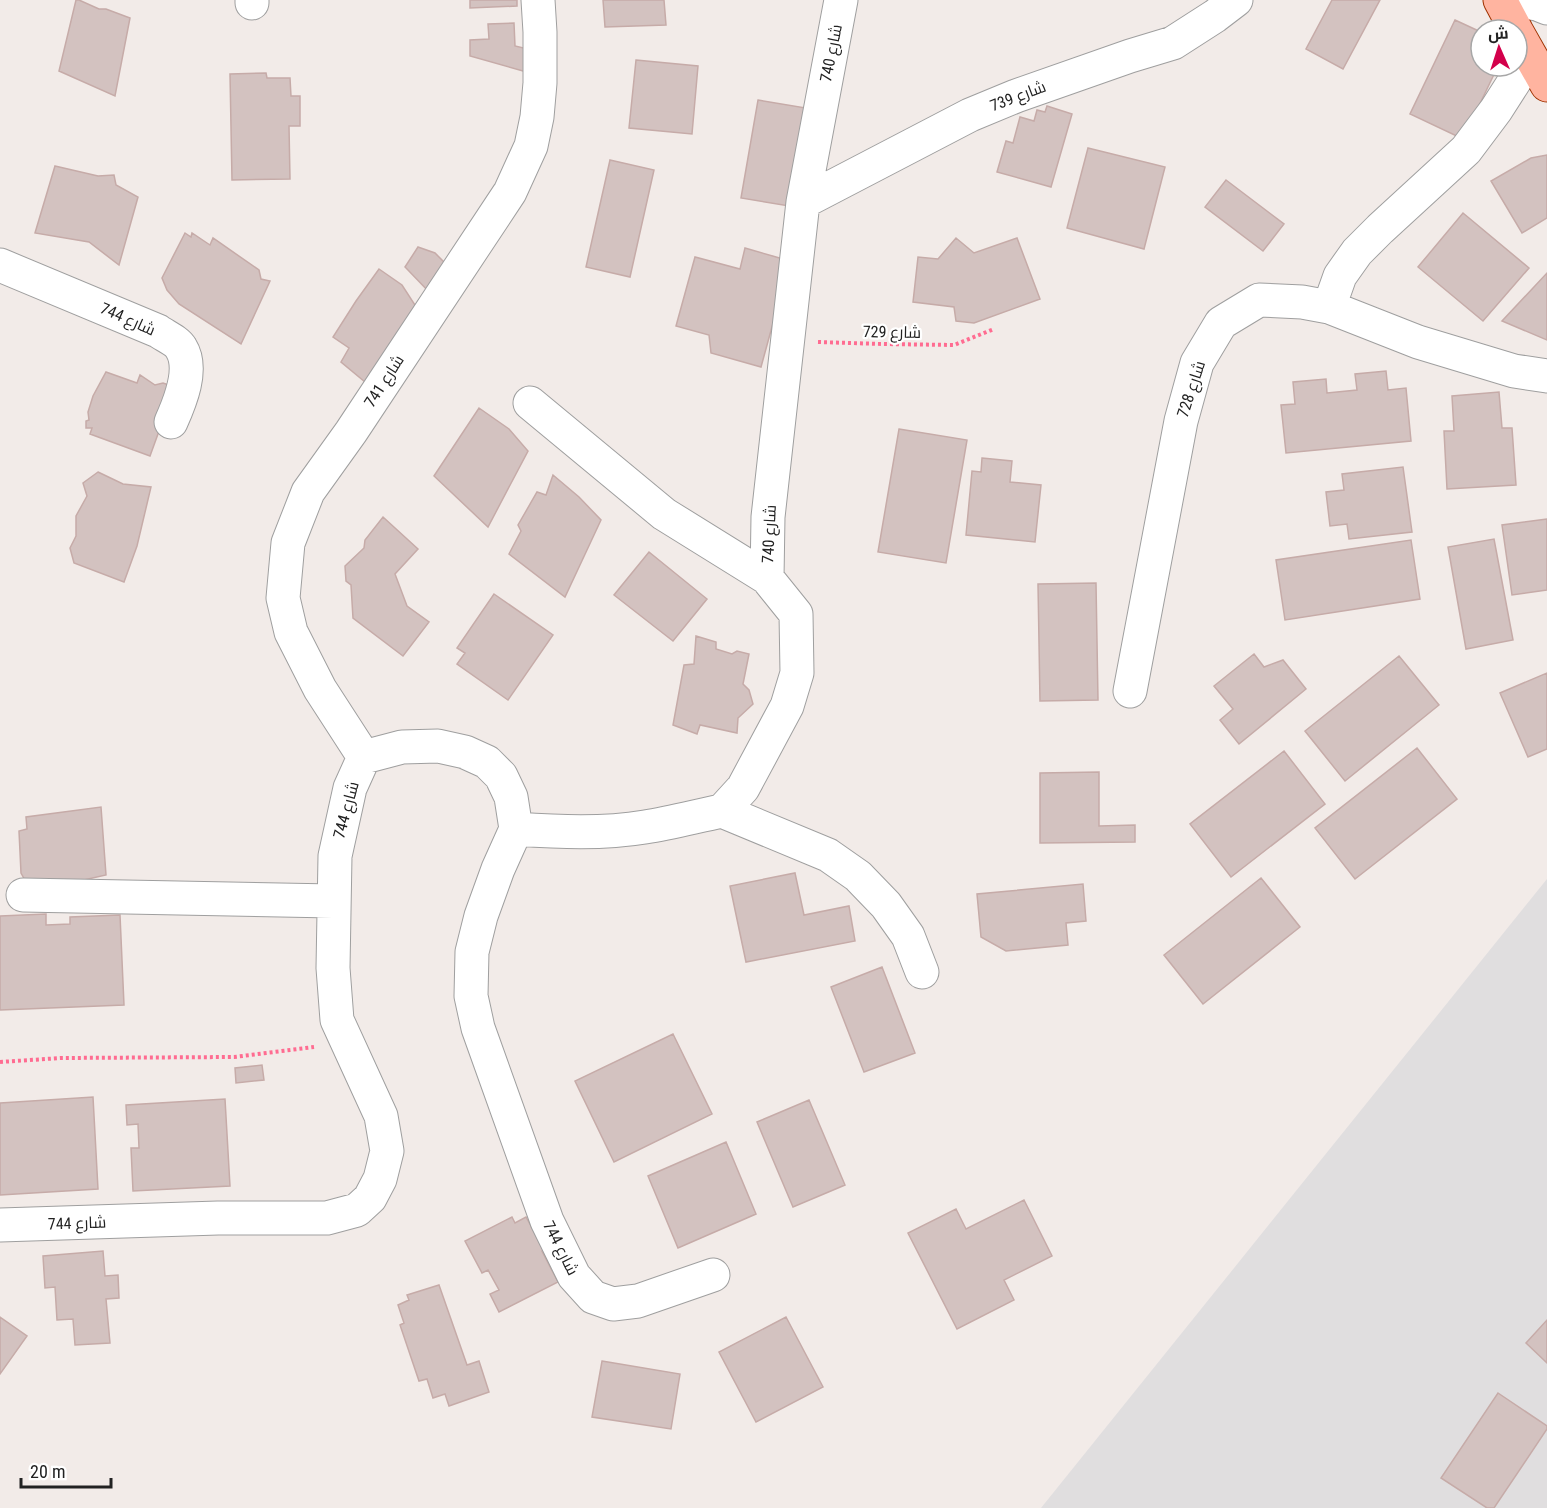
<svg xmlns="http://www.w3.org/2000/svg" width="1547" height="1508" viewBox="0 0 1547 1508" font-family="'Roboto Condensed',Cairo,sans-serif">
<rect width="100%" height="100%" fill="#f2ebe8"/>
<path fill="#e0dedf" d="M1547 879V1508H1041Z"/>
<path fill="#d3c2c0" stroke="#c6aba8" stroke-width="1.5" d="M76 0H79L99 9H106L130 18 115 96 59 71Z
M470 0H517V6L470 8Z
M603 0H664L666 25 605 27Z
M1332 0H1380L1343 69 1306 49Z
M1455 20 1481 32V66H1498L1463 139 1410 114Z
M514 23 515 46 528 49 530 73 470 56V40L489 39 488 24Z
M636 60 698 66 692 134 629 128Z
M266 73 267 78H290L291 96H300V126H289L290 179 232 180 230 74Z
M758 100 812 109 795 207 741 198Z
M1047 106 1072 114 1051 187 997 172 1006 141 1013 143 1020 117 1034 121 1037 110 1045 112Z
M1088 148 1165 167 1144 249 1067 228Z
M1547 155V218L1522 233 1491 181 1531 158Z
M610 160 654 170 630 277 586 267Z
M55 166 98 176 114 175 116 185 138 197 119 265 89 242 35 233Z
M1226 180 1284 224 1263 251 1205 207Z
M1463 213 1529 268 1483 321 1418 267Z
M185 233 191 237 192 233 210 245 213 238 259 270 261 279 270 281 241 344 179 304 167 290 162 278Z
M956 238 974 253 1017 238 1040 299 974 323 956 321 954 307 913 302 918 257 938 259Z
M418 247 435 253 451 269 433 296 405 267Z
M745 248 790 261 761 367 711 353 709 335 676 326 695 257 740 269Z
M379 269 402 285 415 305 419 318 371 387 341 362 349 348 333 337 356 301Z
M1547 273V340L1502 321Z
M1386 371 1388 390 1406 388 1411 441 1286 453 1281 405 1295 404 1293 382 1326 379 1327 393 1357 390 1355 374Z
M106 372 137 383 140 375 155 385 163 383 175 387 150 456 90 434 92 428H86V421L89 420 88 412 93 396Z
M1499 392 1502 428H1512L1516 485 1447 489 1444 431H1454L1452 396Z
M479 408 509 429 528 451 488 527 434 476Z
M899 429 967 440 946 563 878 552Z
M982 458 1012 461 1010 482 1041 485 1035 542 966 535 972 471 981 472Z
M1403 467 1412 532 1349 539 1347 524 1330 526 1326 492 1344 490 1342 474Z
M98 472 123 484 151 487 137 546 124 582 74 563 70 548 76 536V516L87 496 83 483Z
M553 475 579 497 601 520 565 597 509 554 521 531 518 525 537 492 546 495Z
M383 517 418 549 395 574 407 606 429 622 403 656 353 618 351 585 346 581 345 566 364 548 365 540Z
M1547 519V590L1512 595 1502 525Z
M1494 539 1513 640 1466 649 1448 547Z
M1411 540 1420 599 1285 620 1276 560Z
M649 552 707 599 673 641 614 595Z
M1096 583 1098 700 1040 701 1038 584Z
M494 594 553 635 508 700 457 664 465 653 457 648Z
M696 636 716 642V649L732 654 737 651 749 654 743 684 749 690 753 704 738 718 737 733 700 725 697 734 673 725 684 665 694 664Z
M1254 654 1264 667 1283 660 1306 689 1239 744 1220 720 1233 709 1214 686Z
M1399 656 1439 705 1345 781 1305 731Z
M1547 673V749L1528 757 1500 693Z
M1417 748 1457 799 1355 879 1315 828Z
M1284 751 1325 804 1231 877 1190 824Z
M1099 772V826L1135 825V842L1040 843V773Z
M101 807 106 875 44 889 26 882 21 873 19 831 27 829 26 817Z
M795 873 804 915 849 906 855 941 746 962 730 886Z
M1261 878 1300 927 1203 1004 1164 955Z
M1083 884 1086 921 1066 923 1068 945 1006 951 981 937 977 894Z
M46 914V925L70 924V917L120 915 124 1005 0 1010V916Z
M882 967 915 1053 864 1072 831 987Z
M673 1034 712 1114 614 1162 575 1081Z
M262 1065 264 1080 236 1083 235 1068Z
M93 1097 98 1189 0 1195V1103Z
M225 1099 230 1186 133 1191 131 1148H139L138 1124 127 1125 126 1105Z
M809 1100 845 1185 793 1207 757 1122Z
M726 1142 756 1214 678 1248 648 1176Z
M1024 1200 1052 1256 1004 1280 1014 1300 957 1329 908 1233 956 1209 966 1229Z
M512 1217 515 1223 526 1217 536 1235 551 1247 542 1251 558 1282 499 1312 490 1294 499 1290 488 1270 482 1273 465 1241Z
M103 1251 105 1276 118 1275 119 1298 106 1299 110 1343 75 1345 73 1319 57 1320 55 1287 45 1288 43 1256Z
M439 1285 467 1365 479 1361 489 1392 449 1406 445 1394 433 1398 427 1379 419 1381 400 1325 404 1323 398 1305 409 1300 407 1295Z
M0 1317 27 1336 0 1374Z
M786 1317 823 1387 756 1422 719 1352Z
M1547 1320V1363L1526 1343Z
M602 1361 680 1374 671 1429 592 1417Z
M1498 1393 1547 1426V1429L1494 1508H1487L1441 1478Z"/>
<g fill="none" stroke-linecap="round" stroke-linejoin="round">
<defs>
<path id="minor" d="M252 0V3
M841 0 803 202 768 517 767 578 796 614 797 673 787 706 743 788 722 811 828 855 858 876 886 905 908 936 922 972
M1511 0 1537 4 1547 8
M803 202 970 115 1016 96 1130 56 1173 43 1215 16 1236 0
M0 265 158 331C165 336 177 341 181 348 194 369 180 402 171 422
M1329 307 1340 276 1357 252 1380 229 1466 150 1496 110 1530 57
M530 403 664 514 767 578
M1130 691 1181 421 1197 363 1221 323 1259 300 1302 302 1329 307 1418 342 1514 371 1547 376
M364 757 320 689 291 632 283 598 288 543 308 492 351 432 510 192 531 146 537 117 540 83V32L538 0
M516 829C559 832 603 834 645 827 671 823 697 816 722 811
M23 895 333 901
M0 1225 218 1218H327L357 1210 370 1198 380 1179 387 1151 381 1116 337 1020 333 968 335 856 350 788 364 757 402 747 438 746 465 752 487 762 501 776 511 797 516 829 498 869 481 916 472 952 471 996 478 1028 547 1221 574 1276 593 1297 613 1304 638 1301 713 1275"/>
<path id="major" d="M1500 0 1516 30
M1517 32 1547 85"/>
</defs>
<use href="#minor" stroke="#9f9f9f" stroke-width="35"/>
<use href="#major" stroke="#9f3200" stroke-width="35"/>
<path stroke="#ff6c91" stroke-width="4" stroke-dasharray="3 3" stroke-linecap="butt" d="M818 342 882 344 954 345 994 329
M0 1062 61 1058 234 1057 314 1047"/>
<use href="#minor" stroke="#fff" stroke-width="33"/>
<use href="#major" stroke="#ffb4a0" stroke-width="33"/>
</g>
<g text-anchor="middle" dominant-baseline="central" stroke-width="4.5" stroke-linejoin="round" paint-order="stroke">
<g font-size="16" fill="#222" stroke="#fff">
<text transform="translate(831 53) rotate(-79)">شارع 740</text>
<text transform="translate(1018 96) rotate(-21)">شارع 739</text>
<text transform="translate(128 319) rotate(24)">شارع 744</text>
<text transform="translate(892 332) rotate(1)">شارع 729</text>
<text transform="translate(384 381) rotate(-57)">شارع 741</text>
<text transform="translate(1191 389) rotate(-72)">شارع 728</text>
<text transform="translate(769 534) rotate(-87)">شارع 740</text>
<text transform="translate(346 810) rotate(-75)">شارع 744</text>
<text transform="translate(77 1223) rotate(-2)">شارع 744</text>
<text transform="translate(561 1248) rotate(63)">شارع 744</text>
</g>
</g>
<g transform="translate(1499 48) rotate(357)"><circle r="28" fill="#ffffff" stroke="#a7a7a7" stroke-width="1.5"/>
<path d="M0-4.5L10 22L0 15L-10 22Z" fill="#d3004b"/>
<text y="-9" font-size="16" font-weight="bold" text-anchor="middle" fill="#222222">ش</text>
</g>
<path d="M21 1478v9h90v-9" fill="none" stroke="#222222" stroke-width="3"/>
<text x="30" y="1478" font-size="18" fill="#222222" stroke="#ffffff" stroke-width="4.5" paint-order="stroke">20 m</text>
</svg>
